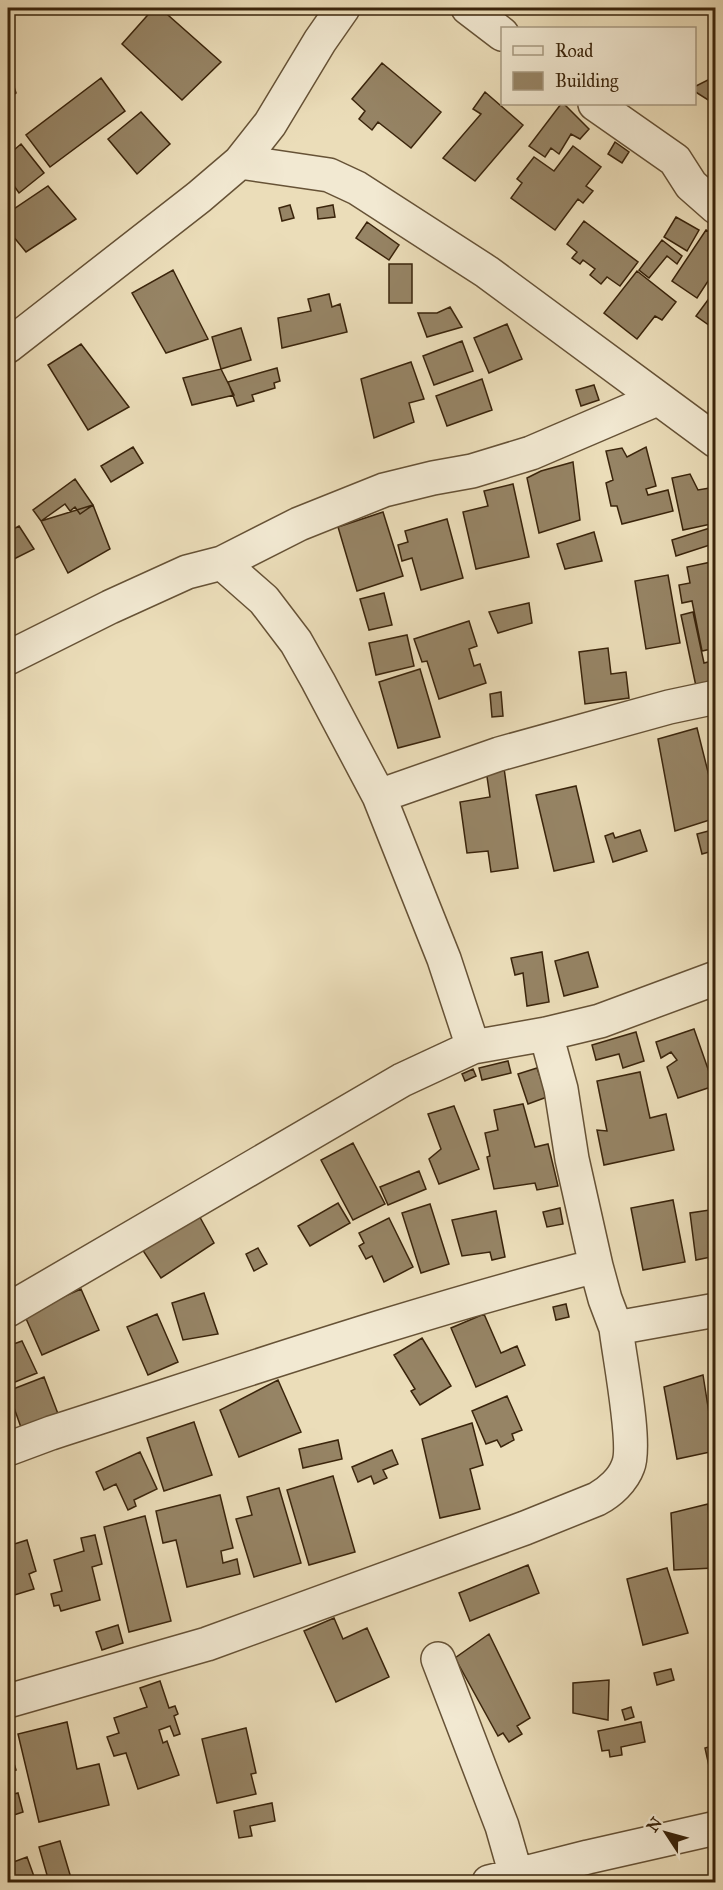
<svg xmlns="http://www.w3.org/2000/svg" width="723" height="1890" viewBox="0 0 723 1890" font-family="'IM FELL Great Primer',serif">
<rect width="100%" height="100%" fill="#ebddb9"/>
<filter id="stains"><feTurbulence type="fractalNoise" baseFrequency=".00333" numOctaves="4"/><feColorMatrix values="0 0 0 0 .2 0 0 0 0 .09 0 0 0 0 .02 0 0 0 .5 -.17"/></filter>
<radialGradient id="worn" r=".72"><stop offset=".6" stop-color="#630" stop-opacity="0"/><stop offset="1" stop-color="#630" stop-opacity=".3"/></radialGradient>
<path fill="#968465" stroke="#3a240b" stroke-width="1.5" d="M154 8H160L221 62 182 100 122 44Z
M716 52V105L694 91V87L710 79 714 68 711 57Z
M382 63 441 112 411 148 378 122 372 130 359 119 365 111 352 99Z
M8 68 16 93 8 99Z
M101 78 125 111 50 167 26 135Z
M485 92 523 125 475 181 443 158 481 114 473 109Z
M561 104H564L589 129 580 139 571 134 559 154 551 148 545 157 529 146Z
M141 112 170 144 137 174 108 139Z
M615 142 629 152 622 163 608 154Z
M21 144 44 173 19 193 12 183 8 187V155Z
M573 146 601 167 586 186 593 191 583 203 578 199 555 230 511 198 522 183 517 179 534 157 554 171Z
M48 186 76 219 26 252 8 230V213Z
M290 205 294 218 282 221 279 208Z
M333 205 335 217 318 219 317 208Z
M676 217 699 230 687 251 664 237Z
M584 221 638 262 620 286 607 277 601 284 590 275 595 269 583 260 580 264 572 258 577 252 567 244Z
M367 222 399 245 389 260 356 238Z
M706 230 716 236V284L714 286 708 281 697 298 672 281Z
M662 240 682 256 677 264 667 256 649 278 639 270Z
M389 264H412V303H389Z
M173 270 208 339 166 353 132 293Z
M637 271 676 302 662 320 655 316 637 339 604 313Z
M716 289V324L713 328 696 316Z
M329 294 332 307 340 304 347 332 282 348 278 318 311 311 308 299Z
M450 307 462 327 427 337 418 313H437Z
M507 324 522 359 489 373 474 338Z
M241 328 251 360 221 369 212 337Z
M462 341 473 371 434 385 423 356Z
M81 344 129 407 88 430 48 365Z
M411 362 424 399 409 403 414 422 374 438 361 379Z
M277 368 280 381 274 383 275 388 252 395 254 401 237 406 228 382Z
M221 369 234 395 192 405 183 378Z
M482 379 492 410 447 426 436 396Z
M594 385 599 400 581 406 576 390Z
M133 447 143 463 111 482 101 466Z
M646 447 656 486 646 489 648 495 668 490 673 511 622 524 617 506H611L606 483 613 480 606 451 622 448 627 457Z
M573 462 580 520 539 533 527 478 541 471Z
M690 474 698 490 716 487V523L683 530 672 478Z
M75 479 93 505 80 514 75 507 70 511 65 504 41 521 33 510Z
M513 484 529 557 476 569 463 512 488 506 484 491Z
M93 505 110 549 68 573 41 521Z
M383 512 403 576 357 591 338 527Z
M447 519 463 578 421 590 412 558 402 561 398 545 408 542 405 531Z
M19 526 34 549 8 562V532Z
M716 526V543L676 556 672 540Z
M594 532 602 561 565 569 557 544Z
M716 561V648L702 651 692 601 682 603 679 585 690 583 687 567Z
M668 575 680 643 646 649 635 581Z
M384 593 392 625 369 630 360 599Z
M529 603 532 623 498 633 489 612Z
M693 612 704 663 716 660V687L697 691 681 615Z
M469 621 477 646 469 649 474 666 480 664 486 683 439 699 427 661 422 662 414 639Z
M407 635 414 666 376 675 369 643Z
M608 648 611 674 626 672 629 698 585 704 579 652Z
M420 669 440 737 398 748 379 682Z
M501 692 503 716 492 717 490 694Z
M697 728 716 804V818L675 831 658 739Z
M504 768 518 868 491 872 488 851 467 853 460 802 490 797 486 770Z
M576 786 594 862 554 871 536 795Z
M716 829V850L702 854 697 834Z
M640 830 647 851 613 862 605 836 613 833 615 838Z
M542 952 549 1002 527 1006 523 973 515 975 511 958Z
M588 952 598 987 564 996 555 961Z
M694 1029 714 1086 678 1098 667 1067 677 1060 671 1052 661 1058 656 1042Z
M636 1032 644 1061 623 1068 619 1054 596 1060 592 1045Z
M508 1061 511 1073 482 1080 479 1068Z
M537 1068 547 1097 528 1104 518 1074Z
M473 1069 476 1076 465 1081 462 1074Z
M640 1072 650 1118 666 1114 674 1150 604 1165 597 1130 607 1131 597 1081Z
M523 1104 535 1147 548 1144 558 1186 537 1190 535 1183 494 1189 487 1157 490 1156 485 1133 498 1130 494 1110Z
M454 1106 479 1169 439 1184 429 1159 441 1149 428 1114Z
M353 1143 385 1204 353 1220 321 1160Z
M419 1171 426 1189 388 1205 380 1187Z
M673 1200 685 1262 643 1270 631 1208Z
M338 1203 350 1223 310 1246 298 1226Z
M430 1204 449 1264 421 1273 402 1213Z
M560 1208 563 1224 547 1227 543 1212Z
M716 1209V1256L696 1260 690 1213Z
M196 1210 214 1243 161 1278 142 1249Z
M496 1211 505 1257 492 1260 490 1252 462 1256 452 1220Z
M389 1218 413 1267 384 1282 372 1256 366 1259 359 1246 364 1243 359 1233Z
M258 1248 267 1264 254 1271 246 1254Z
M81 1289 99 1330 42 1355 24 1314Z
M204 1293 218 1334 183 1340 172 1303Z
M566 1304 569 1317 556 1320 553 1307Z
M157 1314 178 1362 148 1375 127 1327Z
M484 1314 501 1353 517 1346 525 1365 476 1387 451 1328Z
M422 1338 451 1386 420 1405 411 1391 415 1389 394 1355Z
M22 1341 37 1373 8 1385V1346Z
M703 1375 715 1451 677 1459 664 1387Z
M44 1377 60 1419 23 1433 8 1391Z
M278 1380 301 1432 239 1457 220 1410Z
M507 1396 522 1430 512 1434 514 1440 501 1447 497 1440 486 1444 472 1411Z
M194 1422 212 1475 164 1491 147 1438Z
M472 1423 483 1465 470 1469 480 1509 440 1518 422 1439Z
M338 1440 342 1459 303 1468 299 1449Z
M392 1450 398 1464 383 1470 387 1478 374 1484 371 1476 358 1482 352 1467Z
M140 1452 157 1489 134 1500 136 1506 128 1510 116 1484 104 1490 96 1472Z
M333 1476 355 1552 309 1565 287 1490Z
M279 1488 301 1563 254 1577 236 1519 252 1515 247 1497Z
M220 1495 233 1548 221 1551 223 1563 237 1559 240 1574 187 1587 176 1540 163 1543 156 1511Z
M708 1504 713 1568 674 1570 671 1513Z
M145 1516 171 1621 129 1632 104 1527Z
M95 1535 102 1564 92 1567 100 1600 61 1611 59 1605 54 1606 51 1594 62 1591 54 1560 84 1551 81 1538Z
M27 1540 36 1571 29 1574 34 1589 8 1597V1546Z
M528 1565 539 1593 470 1621 459 1593Z
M667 1568 688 1633 643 1645 627 1579Z
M334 1618 343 1639 367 1628 389 1677 336 1702 304 1631Z
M118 1625 123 1643 102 1650 96 1632Z
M489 1634 530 1718 517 1726 522 1734 509 1742 503 1733 498 1736 455 1658Z
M671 1669 674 1680 657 1685 654 1673Z
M609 1680 608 1720 573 1713V1683Z
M160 1681 169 1708 175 1706 178 1714 174 1716 180 1734 174 1736 170 1726 159 1730 163 1743 167 1741 179 1775 138 1789 126 1753 114 1756 107 1737 119 1733 114 1718 147 1707 140 1688Z
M631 1707 634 1717 625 1720 622 1710Z
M67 1722 77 1769 99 1764 109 1805 39 1822 18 1734Z
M641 1722 645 1742 621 1747 622 1755 610 1757 609 1750 602 1751 598 1731Z
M246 1728 256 1773 251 1774 256 1794 217 1803 202 1739Z
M716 1745V1774L711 1775 705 1748Z
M10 1750 16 1770 8 1773V1751Z
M8 1786 10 1795 18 1793 23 1812 8 1817Z
M272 1803 275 1821 250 1826 252 1836 239 1838 234 1811Z
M60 1841 71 1878 58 1882H49L39 1847Z
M27 1857 36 1882H8V1864Z"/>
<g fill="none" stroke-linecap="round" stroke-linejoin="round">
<defs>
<path id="minor" d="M468 8 502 34
M595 104 675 160 691 185 716 207
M240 162 329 175 357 188 487 272 716 441
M8 346 199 197 240 162 270 124 320 41 343 8
M222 563 299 524 384 490 433 478 472 471 531 453 657 399
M8 658 110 607 187 572 222 563 264 600 296 642 318 681 379 796 444 959 473 1047 402 1080 8 1310
M379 796 499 754 669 707 716 697
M546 1034 561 1089 572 1159 596 1266
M473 1047 546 1034 600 1021 716 978
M8 1449 51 1433C232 1375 412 1313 596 1266L605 1299 616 1328 716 1310
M438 1659 502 1826 516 1875
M8 1701 207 1644 525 1528 597 1499C610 1492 623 1480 628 1466 637 1445 619 1355 616 1328
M489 1882 588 1857 716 1828"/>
</defs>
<use href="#minor" stroke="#665236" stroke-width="36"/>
<use href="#minor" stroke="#f2e9d2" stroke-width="33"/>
</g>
<rect width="723" height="1890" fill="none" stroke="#ebddb9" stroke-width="30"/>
<rect x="9" y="9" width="705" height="1872" fill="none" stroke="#3a240b" stroke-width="3"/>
<rect x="15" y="15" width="693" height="1860" fill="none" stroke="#3a240b" stroke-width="1.5"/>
<rect x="501" y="27" width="195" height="78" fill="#f2e9d2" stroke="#a89a82" stroke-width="1.5"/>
<rect x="513" y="46" width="30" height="9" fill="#f2e9d2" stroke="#a89a82" stroke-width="1.5"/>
<text x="555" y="57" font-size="18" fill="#3a240b">Road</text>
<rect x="513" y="72" width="30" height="18" fill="#968465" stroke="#a89a82" stroke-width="1.5"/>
<text x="555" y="87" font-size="18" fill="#3a240b">Building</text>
<g transform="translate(666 1833) rotate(306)" stroke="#f2e9d2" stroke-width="4.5" paint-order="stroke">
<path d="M0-4.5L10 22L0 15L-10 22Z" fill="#3a240b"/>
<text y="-9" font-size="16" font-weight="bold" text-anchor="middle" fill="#3a240b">N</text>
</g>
<rect width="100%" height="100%" filter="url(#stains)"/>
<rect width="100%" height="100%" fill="url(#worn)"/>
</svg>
